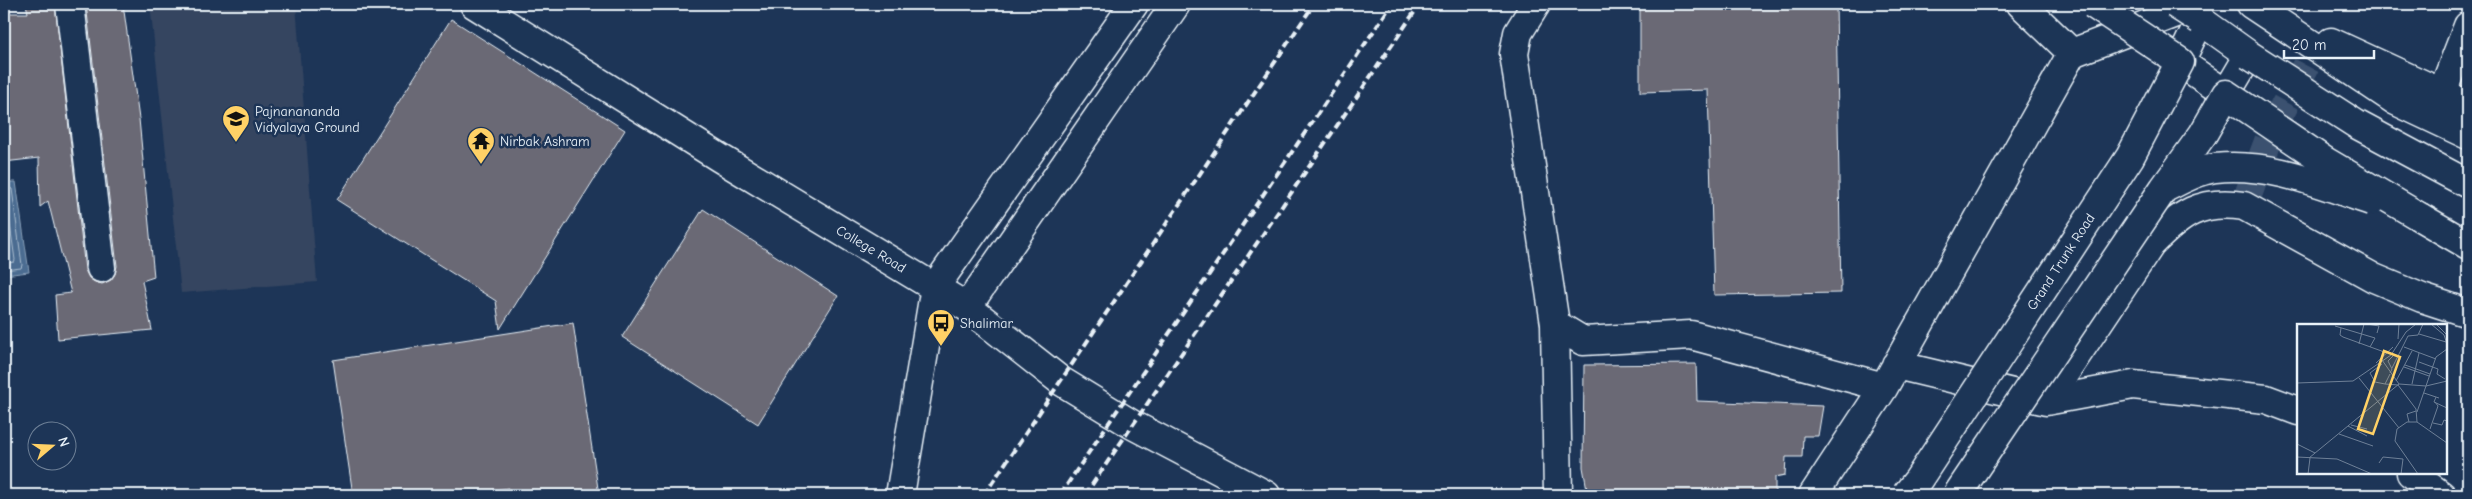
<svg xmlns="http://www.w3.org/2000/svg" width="2472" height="499" viewBox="0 0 2472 499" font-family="'Comic Neue',sans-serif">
<rect width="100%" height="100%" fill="#1d3557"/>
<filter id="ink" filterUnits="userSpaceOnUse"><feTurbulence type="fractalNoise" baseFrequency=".02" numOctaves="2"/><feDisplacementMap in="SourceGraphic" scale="10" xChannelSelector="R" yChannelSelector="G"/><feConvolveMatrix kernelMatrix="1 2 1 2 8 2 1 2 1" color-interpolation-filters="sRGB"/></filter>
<g filter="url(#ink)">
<path fill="#344560" d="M150 4H296L317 282 181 293Z"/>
<path fill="#4b6c91" stroke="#8aa1ba" d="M4 182H16L29 272 4 275Z"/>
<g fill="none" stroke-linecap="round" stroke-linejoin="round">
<path stroke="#a9bccf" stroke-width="1" d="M4 187 12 189 22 265 21 268 4 270
M4 194 6 196 15 260 14 262 4 264"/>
</g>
<path fill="#6b6974" stroke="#e8f1f8" d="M26 4H55L85 270 89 278 95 282 102 284 111 280 115 274 117 266 86 4H123L139 119 154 277 142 281 152 330 58 339 55 295 71 293 48 201 40 207 39 158 4 162V13H28Z
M1640 4H1836L1841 293 1714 295 1708 90 1640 92Z
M451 19 625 130 500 329 496 301 337 200Z
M703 209 838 296 758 424 622 337Z
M573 323 599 495H509L508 488 460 495H353L333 360Z
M1696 364 1697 401 1823 406 1818 436H1803L1802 457H1786L1785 475 1775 477V495H1588L1583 467 1584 365Z"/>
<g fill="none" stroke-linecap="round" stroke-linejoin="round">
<path stroke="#3b516f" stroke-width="28" stroke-dasharray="28 14" stroke-linecap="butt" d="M2244 206 2274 125 2316 47"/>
<defs>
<path id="minor" d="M70 4 101 268
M474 4 720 158 967 307 1061 381 1133 425 1266 495
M1536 4 1518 33 1514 54 1555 324 1583 341 1691 335 1884 387
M2021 4 2072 53
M2251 4 2396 101 2468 135
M2331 42 2468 105
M2442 93 2468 26
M967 307 1176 4
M1555 324 1558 495
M1896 365 2046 401 2151 244C2181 214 2200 199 2244 206L2374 278 2422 298 2468 313
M2046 401 2133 385 2266 399 2298 411
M2411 473 2441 495
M900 495 935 287 1134 4
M1813 495 1884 387 2072 53 2200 4"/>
<path id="major" d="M2200 20 2249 55 2226 94 2180 62Z"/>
<path id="highway" d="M2420 217 2468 245"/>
</defs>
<use href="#minor" stroke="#e8f1f8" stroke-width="31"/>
<use href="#major" stroke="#e8f1f8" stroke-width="31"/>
<use href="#highway" stroke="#e8f1f8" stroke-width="31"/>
<use href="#minor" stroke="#1d3557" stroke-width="28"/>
<use href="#major" stroke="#1d3557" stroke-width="28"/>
<use href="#highway" stroke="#1d3557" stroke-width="28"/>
<path stroke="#e8f1f8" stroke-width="4" stroke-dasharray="8 4" stroke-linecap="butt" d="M984 495 1314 4
M1060 495 1392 4
M1085 495 1420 4"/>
<defs>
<path id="major-bridge" d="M2175 4 2200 20
M2249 55 2356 124 2468 184
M2165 188C2181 180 2197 171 2215 168 2269 162 2320 184 2371 201
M1906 495 1918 480 2130 157 2180 62 2093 4
M1957 495 2164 188 2203 134 2226 94 2325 161 2420 217"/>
</defs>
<use href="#major-bridge" stroke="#e8f1f8" stroke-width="31" stroke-linecap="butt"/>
<use href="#major-bridge" stroke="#1d3557" stroke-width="28"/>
</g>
</g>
<defs>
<symbol id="school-pin" viewBox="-11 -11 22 30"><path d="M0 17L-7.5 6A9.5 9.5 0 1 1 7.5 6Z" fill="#ffd166" stroke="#1d3557"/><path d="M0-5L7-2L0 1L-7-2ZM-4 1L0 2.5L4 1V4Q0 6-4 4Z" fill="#111"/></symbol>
<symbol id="temple-pin" viewBox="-11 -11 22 30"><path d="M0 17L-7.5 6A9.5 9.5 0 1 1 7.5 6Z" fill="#ffd166" stroke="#1d3557"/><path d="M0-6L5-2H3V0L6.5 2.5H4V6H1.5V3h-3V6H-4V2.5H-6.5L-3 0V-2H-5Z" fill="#111"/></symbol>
<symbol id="bus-pin" viewBox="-11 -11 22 30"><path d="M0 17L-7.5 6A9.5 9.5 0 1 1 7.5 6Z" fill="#ffd166" stroke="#1d3557"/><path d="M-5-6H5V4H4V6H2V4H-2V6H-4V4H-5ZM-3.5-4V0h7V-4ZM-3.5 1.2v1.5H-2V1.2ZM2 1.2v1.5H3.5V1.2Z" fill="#111"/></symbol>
</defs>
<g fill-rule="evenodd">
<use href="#school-pin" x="220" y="103" width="32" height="43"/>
<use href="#temple-pin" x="465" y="125" width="32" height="43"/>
<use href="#bus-pin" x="925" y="307" width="32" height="43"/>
</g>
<g text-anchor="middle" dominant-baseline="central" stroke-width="5" stroke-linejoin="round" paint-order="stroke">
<g font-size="14" fill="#e8f1f8" stroke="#1d3557" text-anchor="start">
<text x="255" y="111">Pajnanananda<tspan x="255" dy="16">Vidyalaya Ground</tspan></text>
<text x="500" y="141">Nirbak Ashram</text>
<text x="960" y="323">Shalimar</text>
</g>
<g font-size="14" fill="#e8f1f8" stroke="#1d3557">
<text transform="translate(871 249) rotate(31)">College Road</text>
<text transform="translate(2061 262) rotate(-57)">Grand Trunk Road</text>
</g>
</g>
<g transform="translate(2297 324)">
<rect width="150" height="150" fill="#1d3557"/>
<path fill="none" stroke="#6e8097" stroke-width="1" d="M70 0 82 2 80 9M134 0 147 11 150 20M139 0 150 11M38 2 78 14 73 23M44 4 43 11 46 13 90 29M122 10 149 18M111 12 121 11 126 0M101 15 102 0M62 20 67 0M107 23 139 35M94 31 109 8 119 0M85 36 102 60 129 62 150 57M122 38 141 45 140 50 148 55M79 39 96 23M85 40 73 49 78 58 88 60 93 50M108 41 133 50M107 43 132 52M95 44 111 12M93 49 95 45 91 37 96 32M62 54 102 104M99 57 115 27M0 59 56 57 94 31M88 60 101 61 119 85 120 98 150 119M115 60 122 29M127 69 142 74M139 73 137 78 150 84M120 88 139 33 150 25M112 98 110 90 119 87M120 98H110L100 105 98 117 121 150M136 99 145 101 147 96 150 97M54 101 70 105M51 102 70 112M133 105 141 82 138 78M42 110 76 122M0 120 18 129M0 133 40 135 75 150M12 134 102 60M82 139 86 133 106 135M11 150 13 134M104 150 106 135"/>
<path fill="#ffd166" fill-opacity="0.15" stroke="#ffd166" stroke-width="2.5" d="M87 27 103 33 76 110 61 105Z"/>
<rect width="150" height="150" fill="none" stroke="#e8f1f8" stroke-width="2.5"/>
</g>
<rect width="2472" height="499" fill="none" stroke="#1d3557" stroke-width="20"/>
<rect x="10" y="10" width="2452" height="479" fill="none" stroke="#e8f1f8" stroke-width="2" filter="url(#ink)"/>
<g transform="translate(52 446) rotate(71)"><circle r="24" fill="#1d3557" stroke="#6e8097"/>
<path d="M0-4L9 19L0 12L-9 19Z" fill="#ffd166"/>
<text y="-8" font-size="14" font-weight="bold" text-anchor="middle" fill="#e8f1f8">N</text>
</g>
<path d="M2284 50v8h90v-8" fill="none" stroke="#e8f1f8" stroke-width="2.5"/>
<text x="2292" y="50" font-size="15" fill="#e8f1f8" stroke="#1d3557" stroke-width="4" paint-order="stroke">20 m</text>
</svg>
